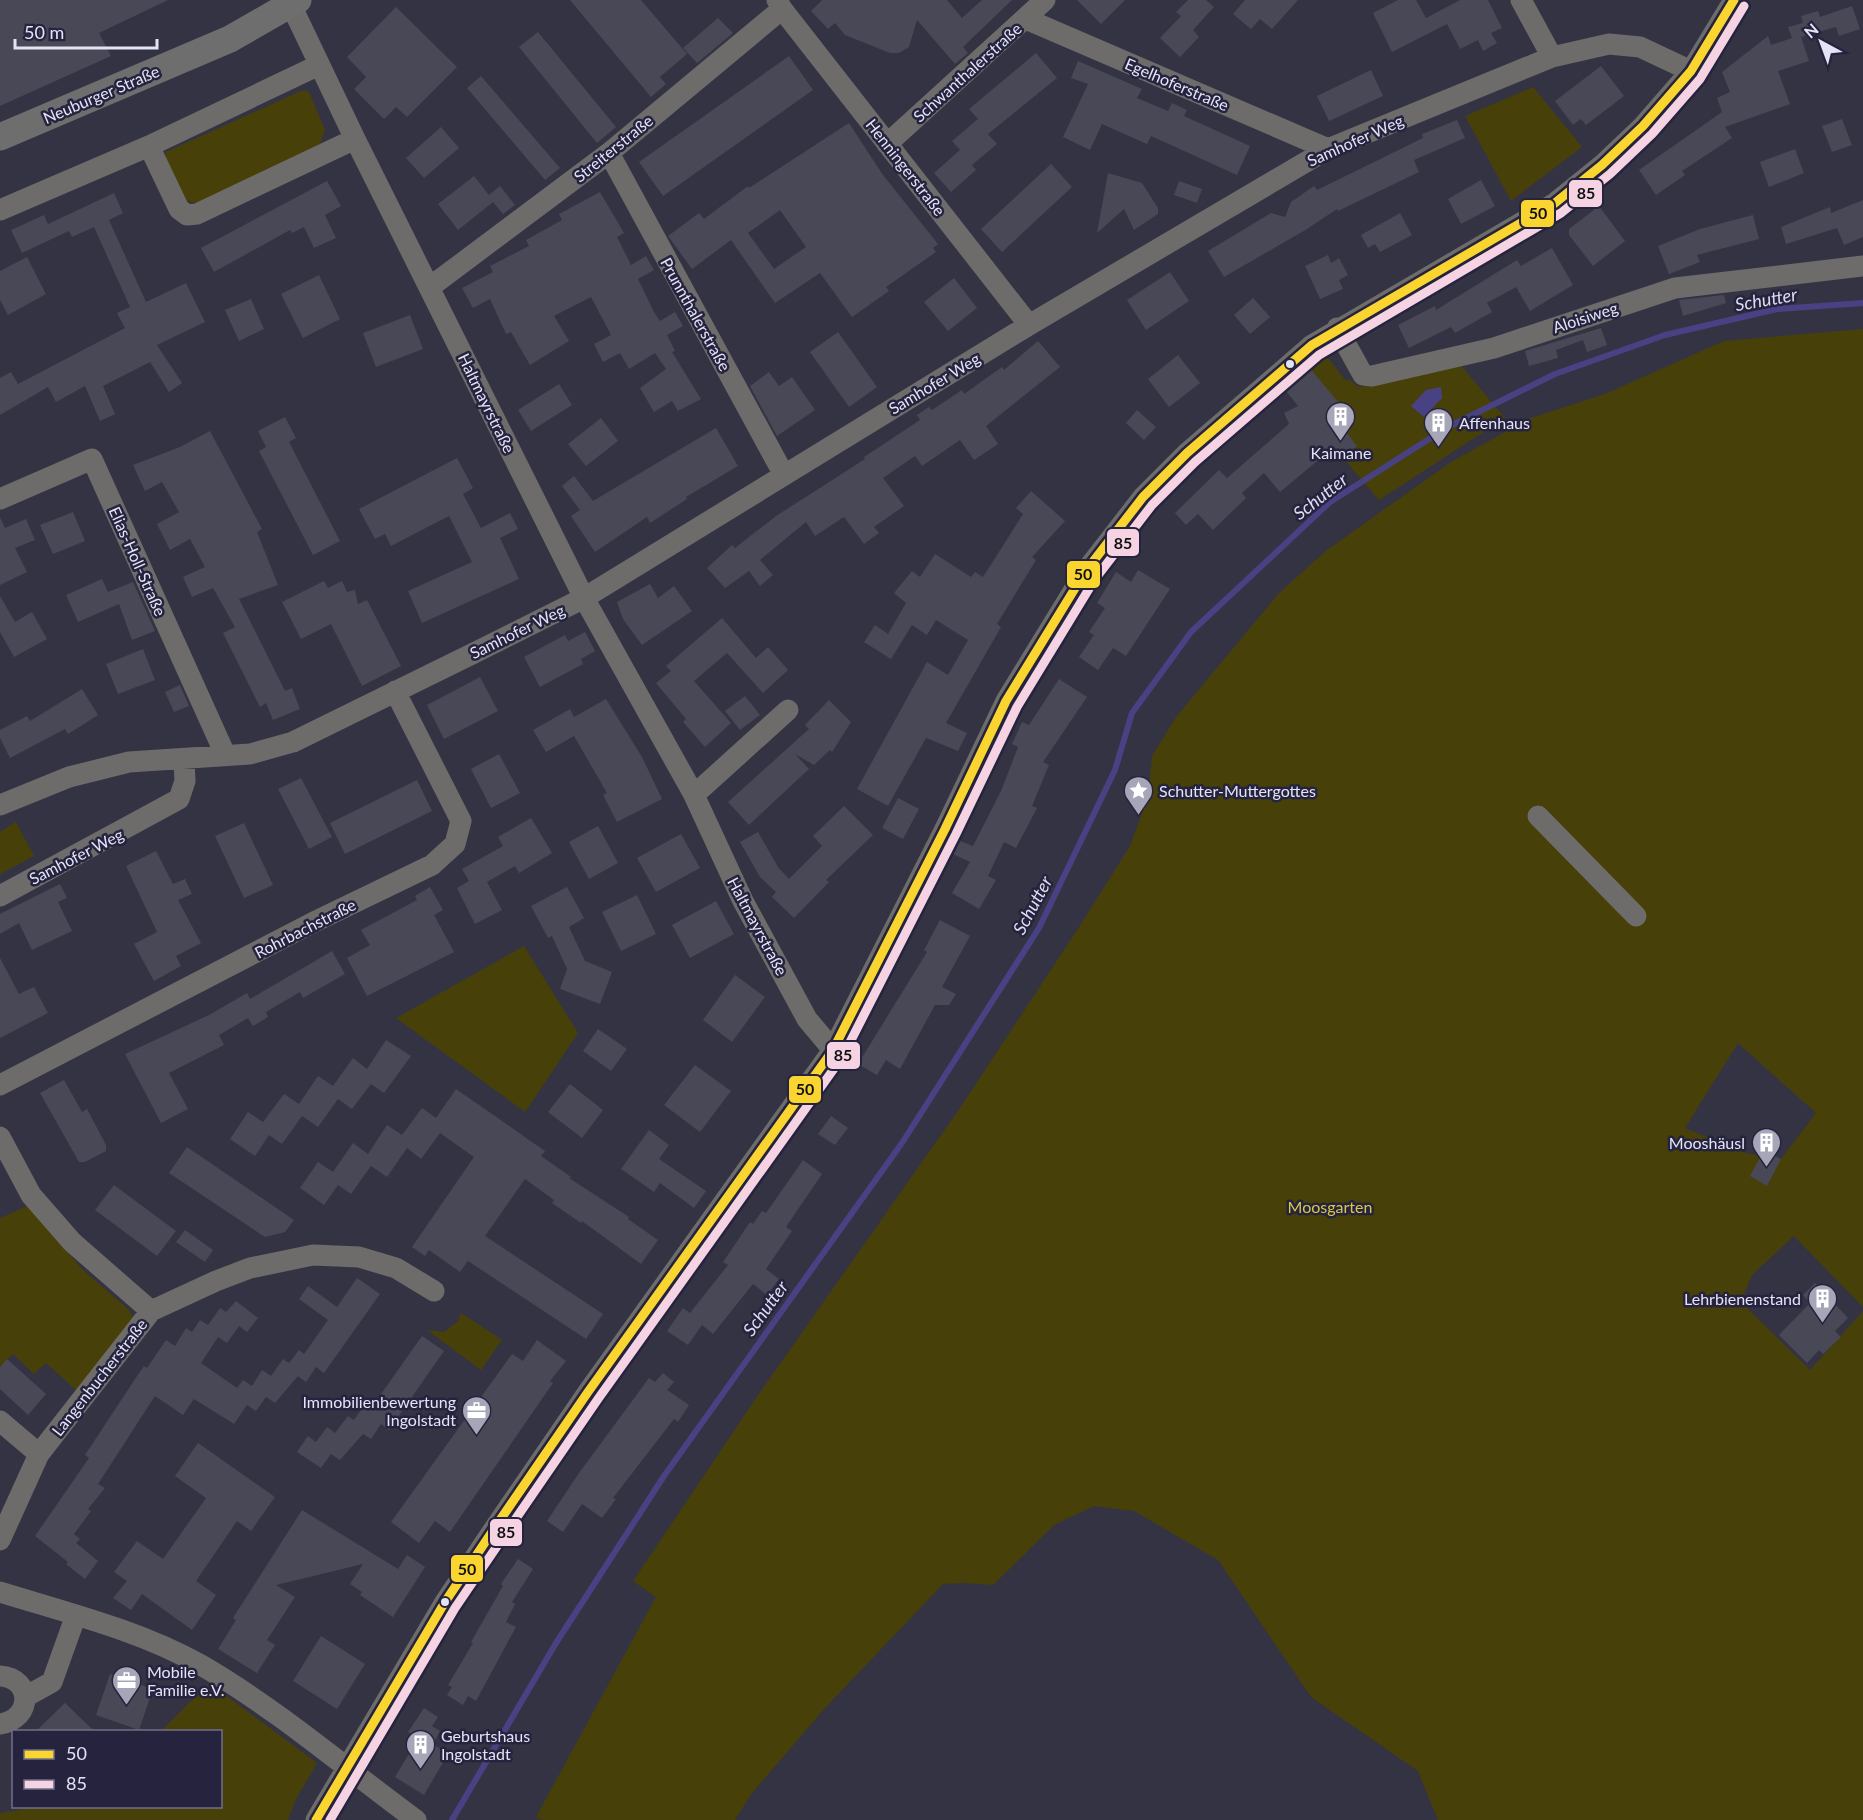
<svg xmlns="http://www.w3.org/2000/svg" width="1863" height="1820" viewBox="0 0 1863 1820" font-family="Lato,sans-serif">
<rect width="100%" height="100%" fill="#343343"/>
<path fill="#474009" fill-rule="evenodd" d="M1533 87 1582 147 1511 201 1465 116Z
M303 90 309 92 325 130 320 144 203 204 183 200 164 162 166 152Z
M1863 329V1307L1794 1236 1752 1275 1741 1302 1810 1370 1863 1311V1820H1438L1418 1771 1311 1697 1218 1560 1134 1511 1094 1506 1054 1525 993 1585 964 1583 943 1584 826 1707 752 1793 735 1820H543L536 1817 656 1597 633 1581 756 1398 962 1105 1081 924 1130 846 1148 797 1152 756 1176 717 1279 593 1327 550 1451 462 1531 418 1605 394 1724 341ZM1738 1043 1816 1113 1781 1159 1745 1153 1685 1128Z
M1321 356 1329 359 1346 381 1349 379 1357 386 1362 387 1459 363 1505 418 1379 500 1282 387Z
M16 822 34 856 0 874V832Z
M524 946 578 1033 525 1112 396 1018Z
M27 1206 83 1270 129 1310 133 1317 77 1391 46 1363 34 1374 13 1354 0 1367V1218Z
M461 1313 502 1340 481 1370 427 1330 444 1332 458 1321Z
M209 1683 317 1763 296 1799 288 1820H0V1813L43 1806H220V1732L161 1731Z"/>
<path fill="#484284" d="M1441 387 1442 398 1424 417 1411 406 1426 390Z"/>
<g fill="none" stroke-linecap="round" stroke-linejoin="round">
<path stroke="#484284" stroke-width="6" d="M452 1820 556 1643 664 1476 902 1143 1039 928 1115 770 1132 713 1191 632 1330 502 1448 427 1555 374 1665 335 1777 309 1863 303"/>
</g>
<path fill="#494856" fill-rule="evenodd" d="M0 0H168L99 33 111 56 0 106Z
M570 0H641L687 54 660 77 666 84 651 97Z
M822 0H947L962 18 982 0H1012L963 47 968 53 955 64 917 20 909 47 899 53H890L845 35 835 23 828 29 811 11Z
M1077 0H1125L1101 24Z
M1188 0H1206L1214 7 1193 30 1199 37 1180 57 1160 38 1181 16 1176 12Z
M1245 0H1298L1272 29 1260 19 1251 29 1233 14Z
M1398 0H1416L1426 18 1460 0H1488L1502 28 1491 33 1497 43 1483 51 1478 40 1460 49 1447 24 1392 52 1373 13Z
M1852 6 1860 29 1839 36 1836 27 1801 37 1809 61 1778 71 1790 104 1725 127 1732 138 1682 171 1685 175 1656 195 1639 170 1722 112 1717 98 1730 92 1722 72 1768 36 1771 45 1792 38 1788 27 1803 23 1801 16 1818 11 1820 17Z
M396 7 457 67 407 117 396 107 384 119 354 89 366 77 347 57Z
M718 18 733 33 697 63 683 48Z
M538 32 616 127 597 143 519 47Z
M1036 53 1057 78 988 134 997 144 972 165 976 170 951 192 934 173 960 150 952 141 978 119 969 109Z
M789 56 813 90 663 196 639 162Z
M1078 61 1142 89 1137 98 1168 111 1172 103 1187 110 1184 116 1250 146 1237 175 1151 136 1147 144 1102 124 1090 150 1063 137 1088 84 1071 78Z
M1601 66 1624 96 1586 125 1581 119 1573 125 1555 101Z
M1371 70 1383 96 1329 121 1317 96Z
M481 76 560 168 545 180 467 88Z
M1842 119 1852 145 1832 152 1822 126Z
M1457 120 1465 138 1414 160 1419 172 1338 211 1337 209 1307 229 1224 277 1208 251 1271 213 1285 217 1291 202 1314 186 1317 190 1423 138 1422 134Z
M849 123 883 175 938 244 933 248 936 252 886 287 889 291 852 317 820 273 775 303 731 240 692 269 668 236 699 213 704 219 748 186 749 188ZM780 210 806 247 774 269 748 233Z
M441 127 459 148 424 178 406 158Z
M1795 149 1804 173 1769 187 1760 162Z
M1051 164 1072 187 1002 252 981 229Z
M1108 173 1142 183 1158 208V214L1134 230 1124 209 1097 233Z
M474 176 489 195 500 186 515 205 503 214 493 202 458 230 438 204Z
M1481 180 1495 206 1461 224 1448 199Z
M327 181 341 206 325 215 336 238 314 248 304 227 292 233 290 230 214 272 201 248Z
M1179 181 1202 189 1197 203 1174 195Z
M600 192 624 233 617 237 631 265 646 256 654 270 638 279 654 312 660 321 675 312 683 326 667 335 675 351 672 352 701 399 678 411 672 401 654 412 640 388 666 369 655 353 629 369 620 353 603 362 594 344 611 335 591 297 554 316 569 341 530 365 511 332 506 334 490 299 473 308 462 288 493 272 490 266 529 246 526 240 562 220 559 214Z
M114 193 123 213 109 220 146 302 186 283 205 322 157 345 182 383 169 392 150 362 103 386 115 414 100 421 85 386 56 402 48 387 0 415V378L11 372 18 384 125 328 117 313 130 307 94 227 72 237 69 231 22 253 11 230 44 215 48 224Z
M1863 200V237L1844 245 1837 228 1786 244 1781 227 1830 207 1831 213Z
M1599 206 1625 241 1593 266 1569 235V229Z
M1400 213 1412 235 1380 252 1375 244 1368 248 1361 235Z
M1753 215 1759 239 1697 255 1700 262 1669 274 1658 246 1700 229Z
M1552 248 1573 285 1530 311 1516 287 1487 303 1492 312 1455 333 1451 327 1409 348 1398 325 1435 306 1436 310 1517 260 1521 266Z
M1328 255 1331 263 1339 258 1348 275 1339 280 1343 289 1320 299 1305 266Z
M27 257 46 294 8 315 0 300V271Z
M1170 272 1189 301 1146 330 1127 300Z
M319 275 340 319 303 338 281 294Z
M954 278 977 308 948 331 924 302Z
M1724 295 1726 303 1683 316 1679 300Z
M1253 298 1270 317 1250 334 1234 315Z
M251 299 264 329 239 341 225 310Z
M410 315 423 349 376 367 363 333Z
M1601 328 1607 345 1587 352 1583 340 1556 350 1558 358 1529 366 1525 351Z
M838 332 877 387 849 407 810 352Z
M1038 341 1060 367 986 426 998 444 974 460 960 440 922 466 915 456 883 478 904 506 874 527 879 533 864 544 844 517 815 536 806 522 760 560 773 575 760 586 749 571 725 588 707 568 732 545 735 548 776 516 865 459 864 457 920 420 917 415 929 407 932 410 962 390 964 394 1002 367 1004 370Z
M1178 355 1200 383 1169 407 1148 379Z
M1308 366 1338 402 1335 418 1357 446 1342 457 1334 447 1280 492 1264 473 1242 493 1246 498 1213 530 1198 514 1186 525 1175 513 1219 470 1227 478 1289 424 1284 413 1298 406 1283 387Z
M769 372 779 386 792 377 815 410 777 436 750 386Z
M559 384 572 405 531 431 518 410Z
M1137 410 1156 427 1144 440 1126 423Z
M285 417 296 438 289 442 340 541 313 555 259 451 266 447 258 431Z
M601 418 618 441 586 466 568 444Z
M716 428 738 466 686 497 687 499 650 523 647 517 595 552 571 516 580 510 562 486 574 476 593 501Z
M210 431 262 529 257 532 278 585 239 599 285 691 292 688 300 709 273 720 266 703 260 707 223 633 235 627 213 588 192 597 183 577 205 567 190 539 170 550 157 524 179 512 162 482 145 491 133 465 180 447Z
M457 458 473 488 463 494 481 528 510 513 518 529 500 538 519 579 422 623 408 591 472 562 449 516 391 546 385 534 375 539 359 509Z
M1031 491 1065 521 1032 557 1036 560 997 624 1001 627 946 723 967 733 958 751 926 738 888 806 857 789 927 662 948 675 968 640 936 620 927 635 912 625 891 659 864 642 875 625 888 634 906 603 894 593 912 571 920 577 935 554 971 577 975 572 983 577 1023 514 1016 508Z
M73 512 85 541 53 554 40 525Z
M0 517 5 528 26 519 35 540 15 548 27 572 0 585Z
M1138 570 1170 589 1126 656 1113 648 1098 670 1079 657 1094 635 1089 632 1105 608 1097 603 1116 572 1131 582Z
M102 579 108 592 133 582 155 631 132 640 119 604 78 622 66 595Z
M324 581 328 588 342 581 347 592 355 590 358 604 367 600 401 666 362 686 331 624 301 639 282 602Z
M650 584 658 598 674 586 692 611 642 645 623 619 617 602Z
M0 596 15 622 32 612 47 639 14 657 0 632Z
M722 618 756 658 768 647 788 670 763 693 727 653 694 681 731 723 705 747 683 722 686 719 656 683 671 671 666 666Z
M585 632 595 651 581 659 583 664 540 687 524 657 565 635 568 641Z
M143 649 155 680 118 694 106 664Z
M480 677 498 711 444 739 427 705Z
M1059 679 1087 697 1043 762 1049 765 1032 806 1037 808 1016 848 1004 842 988 876 996 880 979 909 952 893 970 862 953 854 960 841 973 846 1001 791 1018 747 1012 744 1022 722 1029 725Z
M180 685 189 706 174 712 165 692Z
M82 689 98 715 68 734 65 729 10 758 0 738V730L27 716 30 721Z
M745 696 760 715 740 730 725 711Z
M606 699 642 757 662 799 617 822 603 795 607 793 574 736 546 752 533 730 570 709 574 717Z
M829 700 851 722 832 752 830 750 814 765 795 754 809 769 749 825 728 802 809 729 805 725Z
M499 754 520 793 491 808 471 769Z
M301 778 332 837 309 849 278 789Z
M417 780 432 811 345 854 330 823Z
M898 798 919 809 903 839 882 828Z
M844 806 873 835 826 880 829 882 794 918 772 897 776 892 760 877 740 842 758 832 778 867 789 879 822 846 813 836Z
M531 818 552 853 519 873 515 866 487 882 502 910 475 924 457 888 469 881 462 869 503 846 498 837Z
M244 823 273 885 244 898 215 836Z
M598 826 618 863 589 879 569 842Z
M681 834 700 868 656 892 637 858Z
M156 851 173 884 185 879 192 894 178 900 201 943 176 956 181 966 154 981 134 944 157 932 126 866Z
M60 884 67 898 58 902 72 931 32 950 19 923 0 934V914Z
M430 887 443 910 434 915 454 952 367 996 347 958 370 945 361 930 417 900 415 896Z
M567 887 584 918 569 927 585 961 612 972 600 1004 560 989 567 969 552 936 548 938 531 906Z
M637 895 656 934 621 951 602 912Z
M716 901 734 934 690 958 672 925Z
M940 920 970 936 942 987 956 994 949 1005H935L900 1069 886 1060 877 1075 858 1064 927 952 924 950Z
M332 951 345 974 303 998 300 992 266 1012 268 1017 253 1026 248 1018 219 1035 224 1045 169 1073 188 1109 161 1123 125 1054 209 1015 247 993 250 999Z
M0 958 19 994 34 987 48 1013 0 1038Z
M735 975 765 997 732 1042 703 1020Z
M598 1029 627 1049 611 1071 583 1051Z
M386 1040 411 1056 384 1093 371 1084 352 1109 338 1099 318 1127 302 1116 282 1144 269 1135 255 1156 230 1139 248 1112 263 1122 284 1094 299 1104 318 1076 333 1086 353 1058 367 1069Z
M695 1065 731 1091 700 1132 664 1105Z
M64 1080 82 1112 87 1109 106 1145V1151L85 1162H79L40 1093Z
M570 1084 603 1110 582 1138 548 1112Z
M456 1089 545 1151 541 1156 571 1177 569 1178 629 1217 628 1219 658 1240 641 1264 582 1221 581 1223 552 1203 554 1200 525 1179 485 1236 603 1314 586 1339 468 1261 460 1272 429 1250 425 1256 412 1247 474 1157 440 1133 421 1159 407 1148 387 1177 371 1166 351 1194 338 1185 324 1205 300 1188 318 1162 333 1172 353 1143 368 1154 387 1125 402 1135 422 1108 436 1118Z
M831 1116 848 1128 835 1145 818 1134Z
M649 1130 669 1145 659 1159 706 1191 694 1208 660 1183 654 1192 621 1169Z
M187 1147 294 1220 285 1232 265 1237 169 1173Z
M1764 1150 1781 1159 1767 1186 1750 1176Z
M803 1160 822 1174 786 1227 792 1231 766 1269 779 1279 767 1295 753 1284 713 1334 702 1325 688 1345 667 1331 683 1308 690 1313 728 1265 723 1262 750 1222 753 1224 762 1211 766 1213Z
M114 1185 176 1231 157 1256 95 1210Z
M185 1230 213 1250 205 1262 176 1242Z
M357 1278 380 1294 324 1373 316 1367 306 1382 298 1376 275 1403 266 1397 256 1411 247 1405 234 1424 194 1399 183 1415 155 1396 98 1484 105 1488 88 1509 91 1511 74 1534 80 1539 76 1543 98 1561 85 1579 66 1564 68 1562 35 1536 89 1458 85 1455 135 1379 144 1366 147 1368 166 1340 175 1346 186 1328 192 1332 200 1320 208 1325 220 1308 226 1312 236 1301 258 1318 247 1332 239 1326 227 1343 218 1337 201 1363 237 1388 243 1380 252 1386 262 1370 271 1376 283 1359 289 1363 299 1350 304 1354 328 1320 299 1299 308 1286 337 1307Z
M1815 1283 1848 1318 1835 1331 1841 1337 1823 1354 1819 1350 1807 1363 1779 1335 1810 1303 1803 1295Z
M422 1336 444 1351 389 1430 381 1424 371 1439 363 1434 340 1460 331 1454 321 1468 297 1452 308 1436 316 1442 327 1427 335 1433 348 1416 354 1420 363 1407 369 1411Z
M537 1340 566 1361 550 1381 553 1383 450 1532 435 1521 419 1543 391 1522 512 1354 523 1361Z
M7 1359 46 1394 28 1415 0 1389V1367Z
M663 1373 674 1382 667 1390 689 1405 678 1422 674 1419 613 1498 616 1499 602 1518 582 1504 563 1532 547 1521 579 1473 649 1378 655 1382Z
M198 1443 275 1497 251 1531 237 1521 196 1581 216 1595 192 1630 142 1594 131 1610 113 1598 127 1581 114 1572 137 1541 163 1559 206 1498 175 1476Z
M302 1510 398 1569 407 1555 425 1567 393 1617 360 1595 362 1592 350 1584 363 1564 276 1585 295 1597 267 1640 275 1645 257 1673 218 1649 236 1620 233 1618Z
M518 1559 533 1569 512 1602 515 1604 506 1622 516 1627 476 1701 468 1696 463 1705 447 1695 452 1687 448 1685 473 1643 471 1642 503 1586 501 1584Z
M321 1636 365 1664 337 1709 293 1681Z
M110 1674 153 1689 139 1730 96 1715Z
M65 1703 94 1731H36Z
M424 1708 438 1717 432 1726 440 1731 433 1744 448 1754 424 1795 395 1777 418 1739 408 1732Z"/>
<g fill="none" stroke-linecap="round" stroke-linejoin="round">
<path stroke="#6d6c6a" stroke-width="21" d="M1521 0 1552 57
M291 5 355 139 584 598 694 795 743 901 807 1019 833 1050
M782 9 1029 325
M1026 19 1328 149
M887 144 1045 0
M149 146 179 209 187 215 197 214 355 139
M609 153 784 475
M0 210 149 146 319 65
M430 287 609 153 782 9 777 0
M1337 328 1363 375 1372 376 1494 348 1675 288 1863 266
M0 499 92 459 225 754
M694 795 788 710
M0 805 69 777 129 762 250 754 293 742 474 653 584 598 1029 325 1328 149 1552 57 1609 44 1640 47 1691 71
M1538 816 1636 916
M0 896 179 799 185 781 184 760
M0 1085 312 923 432 865 455 844 461 821 395 691
M0 1137 31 1195 72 1242 151 1311
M0 1421 39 1454
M0 1540 39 1454 151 1311 216 1281 250 1268 313 1255 359 1257 396 1268 434 1291
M0 1592C68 1613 138 1630 201 1665 277 1709 345 1768 416 1820
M0 1676C33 1678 33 1719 0 1724
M25 1697 52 1682 76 1615
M316 1820 445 1602 498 1523 588 1392 833 1050 945 829 1006 701 1085 572 1143 497 1187 453 1312 345 1555 203 1602 165 1643 126 1691 71 1734 0"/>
<path stroke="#6f6e6e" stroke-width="27" d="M0 137 230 39 298 0"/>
<defs>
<path id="bus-1" d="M316 1820 445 1602 498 1523 588 1392 833 1050 945 829 1006 701 1085 572 1143 497 1187 453 1312 345 1555 203 1602 165 1643 126 1691 71 1734 0"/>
<path id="bus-2" d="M330 1820 455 1608 508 1530 598 1399 843 1056 956 834 1017 707 1095 579 1152 505 1195 462 1319 355 1561 213 1610 174 1652 134 1700 79 1744 6"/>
</defs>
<use href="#bus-1" stroke="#25233e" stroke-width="14"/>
<use href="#bus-2" stroke="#25233e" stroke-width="14"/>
<use href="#bus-1" stroke="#fad52f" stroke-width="9"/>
<use href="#bus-2" stroke="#f5d3e3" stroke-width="9"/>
</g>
<defs>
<symbol id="building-pin" viewBox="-11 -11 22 30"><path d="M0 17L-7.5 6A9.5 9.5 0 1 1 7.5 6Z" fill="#a6a6b8" stroke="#25233e"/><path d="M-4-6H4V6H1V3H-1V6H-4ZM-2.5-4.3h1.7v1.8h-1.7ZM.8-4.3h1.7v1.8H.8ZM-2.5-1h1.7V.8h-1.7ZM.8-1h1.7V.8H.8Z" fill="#fff"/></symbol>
<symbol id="sight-pin" viewBox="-11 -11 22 30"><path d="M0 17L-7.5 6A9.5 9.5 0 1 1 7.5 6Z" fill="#a6a6b8" stroke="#25233e"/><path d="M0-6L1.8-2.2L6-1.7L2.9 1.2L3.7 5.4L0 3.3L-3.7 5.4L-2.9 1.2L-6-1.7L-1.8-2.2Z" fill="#fff"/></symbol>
<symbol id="office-pin" viewBox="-11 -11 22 30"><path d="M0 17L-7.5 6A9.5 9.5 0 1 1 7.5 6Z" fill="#a6a6b8" stroke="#25233e"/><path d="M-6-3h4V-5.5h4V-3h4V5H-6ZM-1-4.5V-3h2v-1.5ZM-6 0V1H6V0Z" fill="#fff"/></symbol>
</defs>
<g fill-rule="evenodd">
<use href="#building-pin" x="1324" y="400" width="33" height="45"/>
<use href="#building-pin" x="1422" y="406" width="33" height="45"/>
<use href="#sight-pin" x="1122" y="774" width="33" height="45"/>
<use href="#building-pin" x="1750" y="1126" width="33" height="45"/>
<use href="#building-pin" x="1806" y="1282" width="33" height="45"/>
<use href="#office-pin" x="460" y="1394" width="33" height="45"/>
<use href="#office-pin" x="110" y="1664" width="33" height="45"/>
<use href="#building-pin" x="404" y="1728" width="33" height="45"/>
</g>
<g fill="#e4e4f7" stroke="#25233e" stroke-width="2">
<circle cx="1290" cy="364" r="5"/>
<circle cx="445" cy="1602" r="5"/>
</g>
<g text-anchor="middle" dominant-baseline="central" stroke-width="5" stroke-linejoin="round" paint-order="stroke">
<g font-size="16" fill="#e4e4f7" stroke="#25233e">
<text transform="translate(967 72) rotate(-42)">Schwanthalerstraße</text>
<text transform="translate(1177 84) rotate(23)">Egelhoferstraße</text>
<text transform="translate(101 94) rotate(-23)">Neuburger Straße</text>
<text transform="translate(1355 140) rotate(-24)">Samhofer Weg</text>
<text transform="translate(613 148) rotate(-39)">Streiterstraße</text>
<text transform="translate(906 167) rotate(52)">Henningerstraße</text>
<text transform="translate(696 314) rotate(61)">Prunnthalerstraße</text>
<text transform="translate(1585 317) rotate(-18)">Aloisiweg</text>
<text transform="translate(934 383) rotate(-31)">Samhofer Weg</text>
<text transform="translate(487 403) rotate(64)">Haltmayrstraße</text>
<text transform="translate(138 561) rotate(66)">Elias-Holl-Straße</text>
<text transform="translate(517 631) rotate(-26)">Samhofer Weg</text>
<text transform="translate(76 856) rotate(-27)">Samhofer Weg</text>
<text transform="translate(758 926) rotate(62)">Haltmayrstraße</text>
<text transform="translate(305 928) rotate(-27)">Rohrbachstraße</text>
<text transform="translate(99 1377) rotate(-52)">Langenbucherstraße</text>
</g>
<g font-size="16" fill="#e4e4f7" stroke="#25233e" text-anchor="start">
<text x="1459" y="422">Affenhaus</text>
<text x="1341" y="452" text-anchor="middle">Kaimane</text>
<text x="1159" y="790">Schutter-Muttergottes</text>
<text x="1745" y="1142" text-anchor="end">Mooshäusl</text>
<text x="1801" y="1298" text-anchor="end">Lehrbienenstand</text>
<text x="456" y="1401" text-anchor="end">Immobilienbewertung<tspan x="456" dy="18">Ingolstadt</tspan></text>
<text x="147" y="1671">Mobile<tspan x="147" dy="18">Familie e.V.</tspan></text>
<text x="441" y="1735">Geburtshaus<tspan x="441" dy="18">Ingolstadt</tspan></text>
</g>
<g font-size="16" fill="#d7c84a" stroke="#25233e">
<text x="1330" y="1206">Moosgarten</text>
</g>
<g font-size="18" font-style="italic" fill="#ddddf2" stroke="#25233e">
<text transform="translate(1766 299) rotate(-10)">Schutter</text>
<text transform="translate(1320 496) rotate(-38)">Schutter</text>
<text transform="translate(1032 905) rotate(-62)">Schutter</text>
<text transform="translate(765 1308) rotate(-54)">Schutter</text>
</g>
</g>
<g stroke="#25233e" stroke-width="2">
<rect x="1568" y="179" width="35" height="29" rx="6" fill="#f5d3e3"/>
<rect x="1520" y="199" width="35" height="29" rx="6" fill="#fad52f"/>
<rect x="1106" y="528" width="34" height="29" rx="6" fill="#f5d3e3"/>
<rect x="1066" y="560" width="35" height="29" rx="6" fill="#fad52f"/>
<rect x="826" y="1041" width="35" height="29" rx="6" fill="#f5d3e3"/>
<rect x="788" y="1075" width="34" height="29" rx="6" fill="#fad52f"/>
<rect x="489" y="1518" width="34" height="29" rx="6" fill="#f5d3e3"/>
<rect x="450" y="1554" width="34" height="29" rx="6" fill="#fad52f"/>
</g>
<g font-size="16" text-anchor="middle" font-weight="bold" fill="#111">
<text x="1586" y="199">85</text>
<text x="1538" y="219">50</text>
<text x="1123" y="549">85</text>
<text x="1083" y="580">50</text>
<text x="843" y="1061">85</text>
<text x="805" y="1095">50</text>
<text x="506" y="1538">85</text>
<text x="467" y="1575">50</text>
</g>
<rect x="12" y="1730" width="210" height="78" fill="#25233e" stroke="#717088" stroke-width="1.5"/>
<rect x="24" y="1750" width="30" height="9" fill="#fad52f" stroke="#717088" stroke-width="1.5"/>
<text x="66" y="1760" font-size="18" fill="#e4e4f7">50</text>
<rect x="24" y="1780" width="30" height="9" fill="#f5d3e3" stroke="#717088" stroke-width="1.5"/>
<text x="66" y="1790" font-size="18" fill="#e4e4f7">85</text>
<g transform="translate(1821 42) rotate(319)" stroke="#25233e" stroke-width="4.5" paint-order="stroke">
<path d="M0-4.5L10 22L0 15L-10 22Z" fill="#e4e4f7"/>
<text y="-9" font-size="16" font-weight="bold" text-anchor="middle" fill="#e4e4f7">N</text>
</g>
<path d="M15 39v9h142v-9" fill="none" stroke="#e4e4f7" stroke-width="3"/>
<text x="24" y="39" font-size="18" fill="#e4e4f7" stroke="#25233e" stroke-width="4.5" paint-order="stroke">50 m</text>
</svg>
